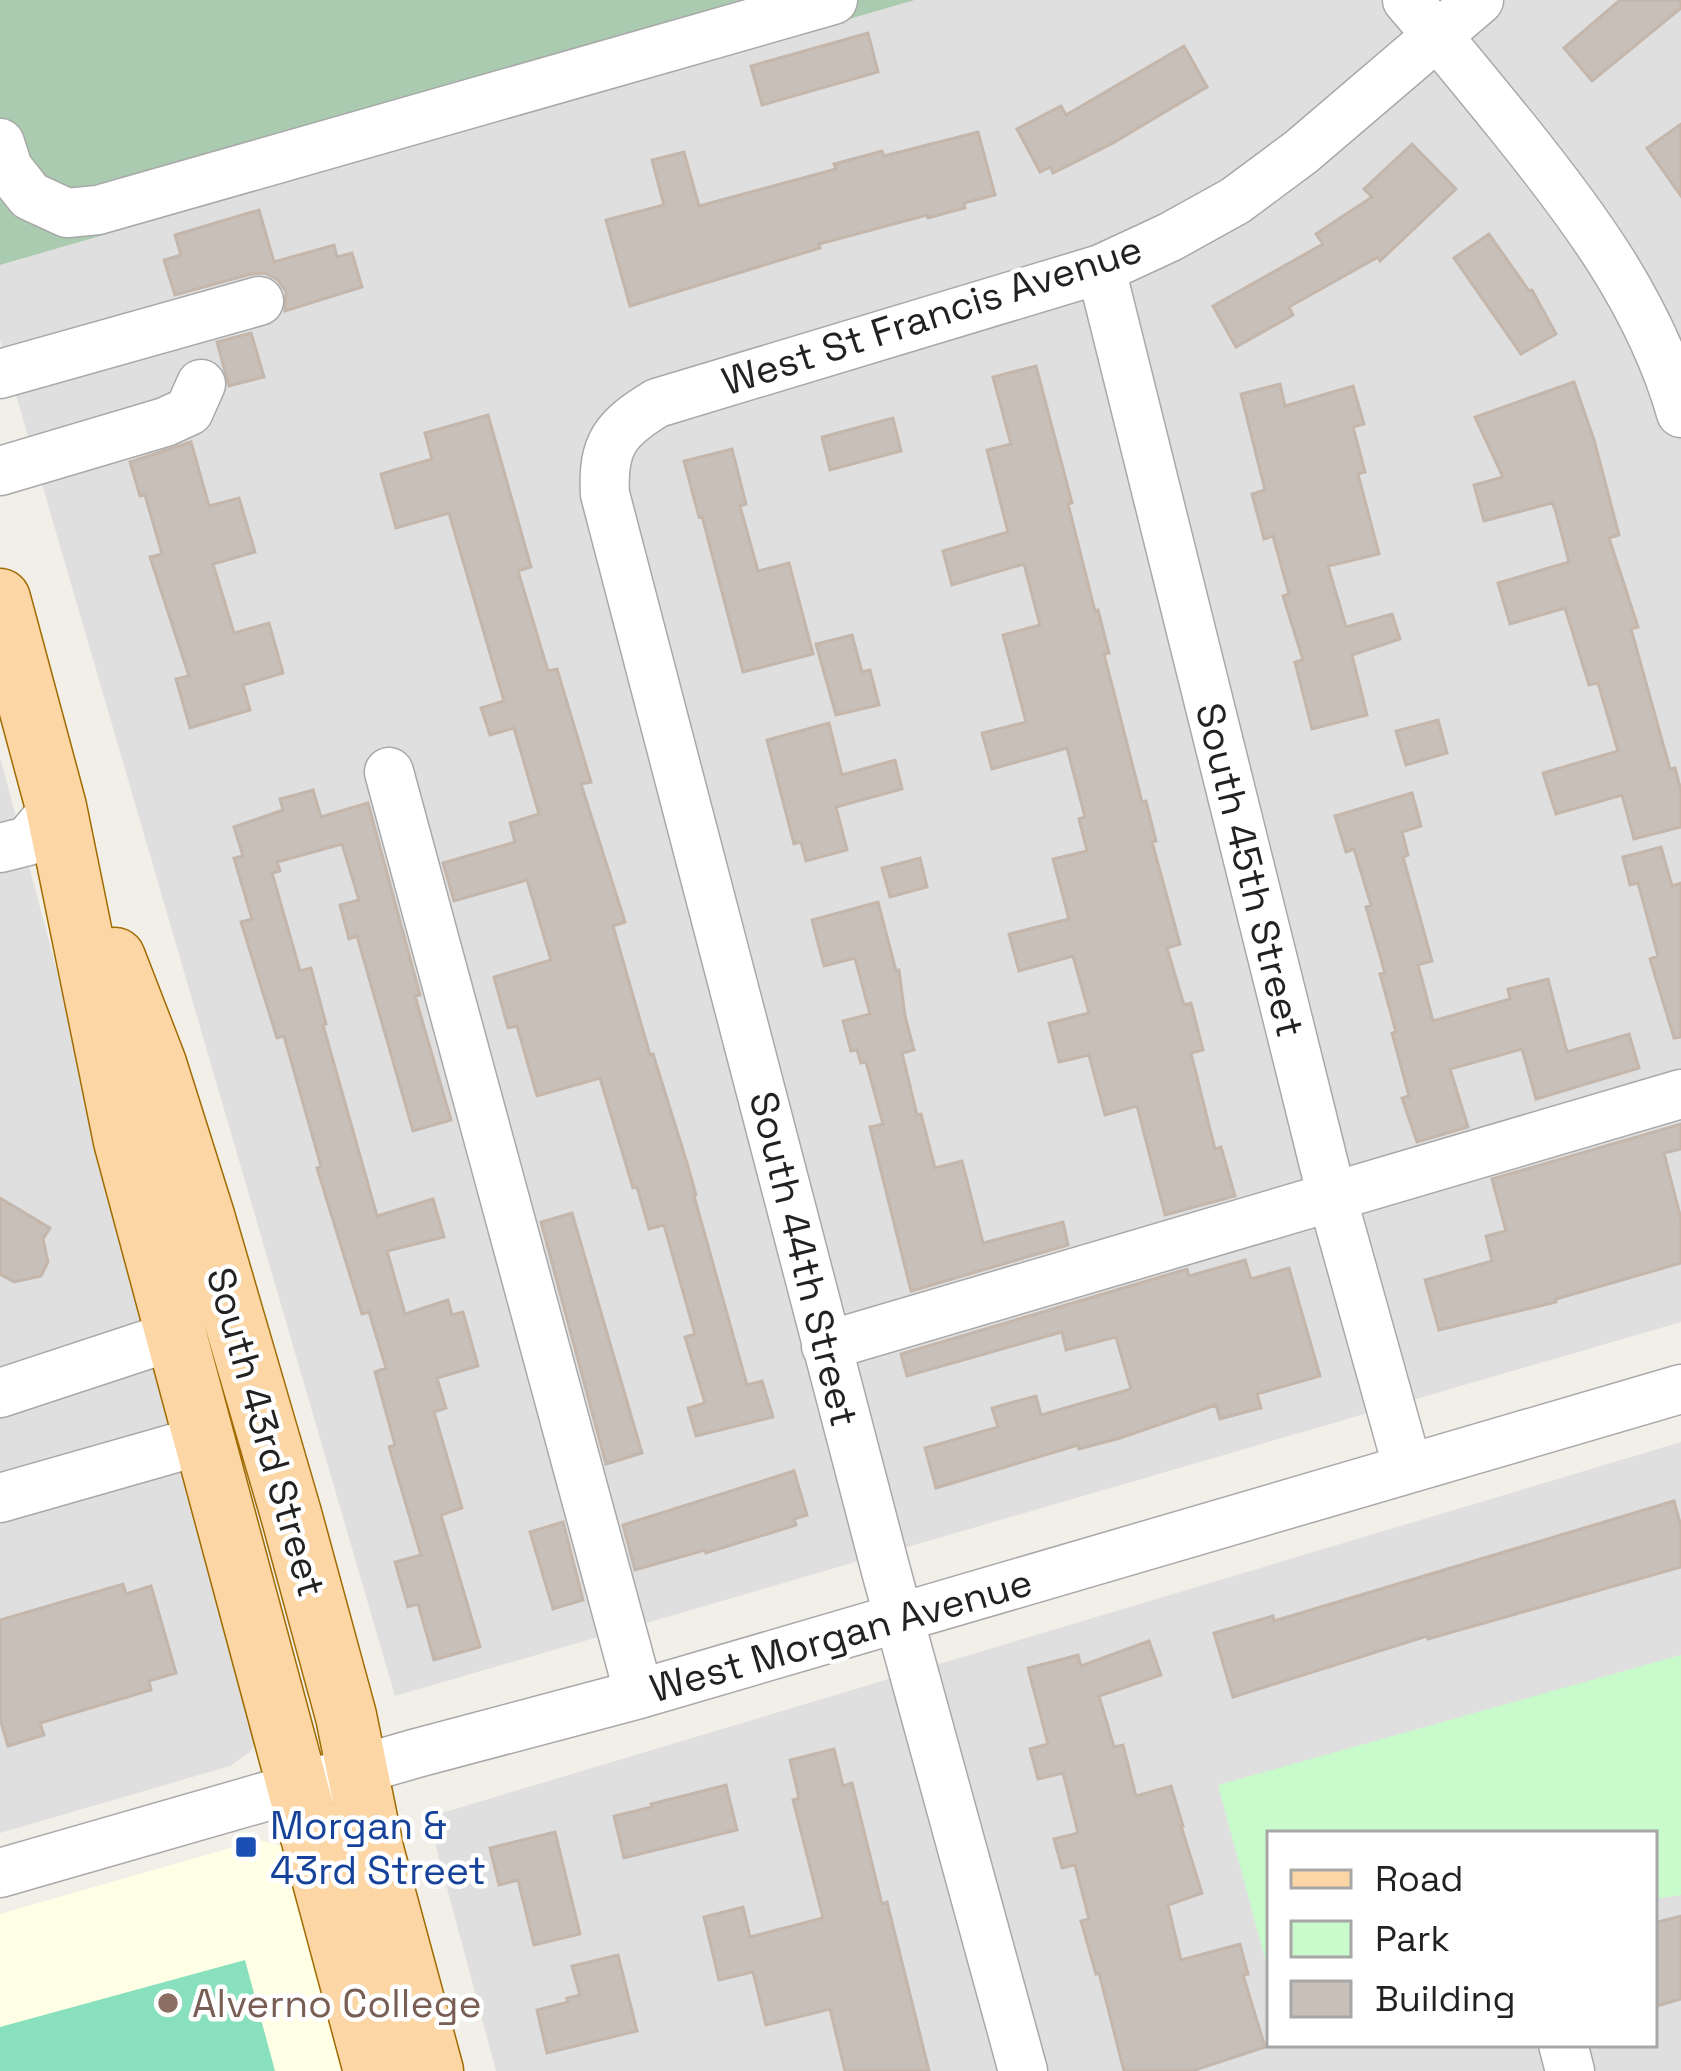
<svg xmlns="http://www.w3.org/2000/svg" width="1681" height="2071" viewBox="0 0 1681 2071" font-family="'Space Grotesk',sans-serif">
<rect width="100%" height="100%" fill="#f2efe9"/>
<path fill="#e0dfdf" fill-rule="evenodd" d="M915 0H1681V1322L395 1696 0 340V265Z
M0 757 258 1726 255 1744 251 1751 230 1766 0 1833Z
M1681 1442V2071H496L428 1817ZM1270 1834H1654V2044H1270Z"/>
<path fill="#ffffe5" d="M259 1840 282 1846 296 1861 353 2071H0V1914Z"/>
<path fill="#aacbaf" d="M0 0H915L0 265Z"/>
<path fill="#c8facc" d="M1681 1655V1895L1654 1899V1834H1270V1977L1218 1785Z"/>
<path fill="#88e0be" d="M245 1960 275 2071H0V2027Z"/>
<path fill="#c7bfb8" stroke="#c4b6ab" stroke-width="3" d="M1620 0H1681V8L1592 81 1564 48Z
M868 33 878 72 762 105 751 66Z
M1184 46 1207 87 1113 143 1053 173 1050 167 1040 172 1017 129 1061 106 1066 115Z
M1681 124V196L1647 148Z
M978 132 995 195 964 203 965 208 928 218 927 215 819 244 820 248 630 306 606 220 664 205 652 160 684 152 699 206 836 169 834 164 882 151 884 156Z
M1412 144 1456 189 1380 261 1378 257 1289 307 1293 315 1236 347 1213 306 1323 244 1316 234 1372 197 1364 189Z
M259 210 274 262 334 245 337 257 352 253 362 287 285 311 286 292 278 280 265 273 251 274 175 295 164 260 181 255 175 235Z
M1489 234 1529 291 1532 290 1556 334 1521 354 1454 258Z
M251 333 264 377 229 386 217 342Z
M1036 366 1072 503 1068 504 1095 611 1098 610 1109 653 1104 654 1142 802 1146 801 1156 841 1152 842 1180 944 1167 948 1184 1005 1191 1003 1203 1050 1191 1053 1215 1149 1221 1147 1235 1196 1165 1215 1137 1106 1105 1115 1089 1055 1059 1062 1049 1023 1089 1013 1073 956 1019 971 1009 934 1069 919 1053 859 1087 851 1079 819 1085 817 1067 748 992 769 982 733 1026 722 1003 635 1040 625 1024 564 952 585 943 551 1008 532 987 450 1011 444 993 377Z
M1574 382 1594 440 1619 535 1609 538 1638 627 1631 629 1670 769 1675 768 1681 791V827L1634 839 1622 795 1556 814 1543 773 1618 751 1598 683 1589 685 1565 608 1510 624 1498 583 1569 562 1555 509 1552 503 1484 521 1474 485 1503 477 1475 417Z
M1280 384 1285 406 1353 386 1364 424 1353 427 1365 472 1358 474 1379 554 1328 566 1346 627 1392 614 1400 639 1352 655 1367 715 1312 729 1295 662 1303 660 1283 596 1289 594 1273 536 1264 539 1252 494 1265 490 1241 394Z
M488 415 531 567 518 571 548 671 557 669 591 782 581 784 625 922 613 926 650 1055 653 1054 687 1163 696 1195 694 1196 747 1385 762 1381 773 1417 696 1436 688 1408 705 1403 685 1337 695 1334 664 1225 649 1229 637 1187 633 1188 600 1078 537 1096 517 1026 508 1028 494 977 551 960 527 880 454 901 443 863 515 842 510 823 539 814 514 728 490 735 481 708 504 701 449 513 396 528 381 474 432 459 425 433Z
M893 418 901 451 830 470 822 437Z
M191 442 209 506 239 498 255 552 213 564 234 633 269 623 283 673 243 685 250 710 190 728 176 679 189 676 150 557 162 554 145 495 140 496 130 462Z
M732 449 746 504 740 506 758 571 789 563 813 654 743 672 702 516 699 517 684 461Z
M852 635 862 672 870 670 879 705 836 715 816 644Z
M1438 720 1447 753 1406 765 1396 731Z
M829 723 842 775 895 760 902 789 836 807 847 850 806 861 801 842 794 844 767 740Z
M313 790 321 817 368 803 420 995 415 996 451 1120 413 1131 357 936 349 939 340 905 359 900 342 844 277 862 280 871 272 873 300 971 311 968 326 1024 323 1025 377 1216 433 1199 444 1237 387 1251 405 1314 448 1300 452 1315 463 1312 478 1366 437 1378 446 1408 434 1412 462 1508 441 1515 480 1647 434 1660 418 1604 408 1607 395 1562 421 1555 389 1447 395 1445 375 1372 386 1368 369 1312 362 1314 317 1168 321 1166 284 1036 277 1038 241 922 252 919 234 858 243 856 234 827 283 810 280 799Z
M1412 793 1421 826 1402 832 1408 855 1403 857 1432 961 1418 965 1433 1021 1510 999 1508 989 1548 979 1567 1052 1629 1034 1639 1068 1536 1099 1522 1049 1450 1069 1468 1127 1417 1142 1402 1098 1409 1096 1392 1033 1396 1032 1380 974 1385 973 1366 907 1371 905 1354 849 1346 852 1335 816Z
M1661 847 1672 886 1681 883V1037L1674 1038 1650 959 1658 956 1638 883 1630 885 1623 857Z
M920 858 927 887 890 897 882 868Z
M878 902 896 971 899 970 905 1016 914 1050 902 1053 917 1115 921 1114 935 1168 962 1161 983 1243 1063 1222 1068 1245 911 1291 870 1127 883 1124 866 1062 861 1063 857 1050 851 1051 843 1021 870 1014 855 958 824 966 812 920Z
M1681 1124V1149L1664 1153 1681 1219V1263L1556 1299V1302L1439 1330 1425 1280 1492 1261 1486 1236 1506 1231 1492 1179Z
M0 1198 50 1228 43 1239 48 1262 41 1276 14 1282 0 1274Z
M572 1213 642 1453 606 1464 541 1222Z
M1245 1260 1251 1279 1289 1268 1320 1376 1257 1394 1261 1408 1220 1419 1216 1405 1120 1438 1079 1449 1078 1445 936 1488 925 1448 998 1427 992 1408 1036 1396 1041 1415 1131 1389 1116 1337 1066 1350 1062 1332 907 1376 901 1354 1187 1269 1189 1276Z
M794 1471 807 1515 794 1519 796 1525 706 1553 705 1550 635 1570 623 1525Z
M1674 1501 1681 1526V1567L1428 1639 1427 1636 1233 1697 1214 1633 1273 1616 1274 1621Z
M563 1522 583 1600 553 1609 530 1532Z
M123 1584 126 1594 151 1586 176 1673 149 1681 151 1690 40 1723 44 1735 8 1746 0 1719V1620Z
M1149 1641 1161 1675 1099 1696 1114 1747 1123 1745 1136 1796 1171 1786 1183 1826H1181L1202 1893 1168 1905 1181 1960 1240 1944 1248 1974 1243 1975 1265 2047 1192 2071H1124L1099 1973 1096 1974 1081 1921 1089 1919 1075 1865 1062 1868 1054 1839 1078 1833 1063 1773 1038 1779 1030 1749 1048 1744 1028 1668 1078 1655 1081 1666Z
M834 1749 843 1786 852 1783 882 1904 887 1902 929 2071H845L830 2009 766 2025 753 1972 719 1980 704 1917 743 1907 750 1937 823 1918 793 1800 799 1798 790 1760Z
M726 1785 737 1830 624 1858 614 1816 652 1807 651 1804Z
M555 1832 580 1934 534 1945 518 1880 499 1885 490 1848Z
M1681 1916V1999L1654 2007V1923Z
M618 1955 637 2031 547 2053 537 2010 568 2002 567 1998 580 1995 572 1966Z"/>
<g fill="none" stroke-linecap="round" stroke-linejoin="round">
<defs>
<path id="minor" d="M1407 0C1443 42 1478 85 1513 128 1583 215 1650 304 1681 413
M0 143 8 168 30 196 67 213 98 210 833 0
M1101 269 1332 1197 1408 1469
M0 374 259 301
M0 471 165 422 189 411 201 384
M389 772 639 1694
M0 848 28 841 56 807
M826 1346 1681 1094
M0 1393 176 1335
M0 1498 203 1440
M0 1873 417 1753 639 1694 1681 1389
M1563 2044 1570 2071
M1023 2071 886 1571 605 494C602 444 616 428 657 403L1101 269 1170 237 1235 201 1301 152 1479 0"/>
<path id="major" d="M0 599 56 807 124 1141 374 2071
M115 958 156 1064 204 1216 291 1514 346 1716 374 1853 433 2071"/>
</defs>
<use href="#minor" stroke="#a9a9a9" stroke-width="51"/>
<use href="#major" stroke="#a06b00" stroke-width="63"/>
<use href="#minor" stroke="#fff" stroke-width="48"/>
<use href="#major" stroke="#fcd6a4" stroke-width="60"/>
</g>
<rect fill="#1a4fb4" stroke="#fff" stroke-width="4.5" x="234" y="1835" width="24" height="24" rx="6"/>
<circle fill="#8d6e63" stroke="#fff" stroke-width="4.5" cx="168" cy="2003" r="12"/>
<g text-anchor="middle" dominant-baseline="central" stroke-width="9" stroke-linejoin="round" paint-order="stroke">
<g font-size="39" fill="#222" stroke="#fff">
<text transform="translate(932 315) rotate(-18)">West St Francis Avenue</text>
<text transform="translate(1250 870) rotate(76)">South 45th Street</text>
<text transform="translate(804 1259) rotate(76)">South 44th Street</text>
<text transform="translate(266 1432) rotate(74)">South 43rd Street</text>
<text transform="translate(841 1635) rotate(-16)">West Morgan Avenue</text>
</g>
<g font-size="39" fill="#164399" stroke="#fff" text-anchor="start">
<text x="270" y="1825">Morgan &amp;<tspan x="270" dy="45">43rd Street</tspan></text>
</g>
<g font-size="39" fill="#785e54" stroke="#fff" text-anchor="start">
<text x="192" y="2003">Alverno College</text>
</g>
</g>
<rect x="1267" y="1831" width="390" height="216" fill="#ffffff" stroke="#a7a7a7" stroke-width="3"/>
<rect x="1291" y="1870" width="60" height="18" fill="#fcd6a4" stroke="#a7a7a7" stroke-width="3"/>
<text x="1375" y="1891" font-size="36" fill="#222222">Road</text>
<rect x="1291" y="1921" width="60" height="36" fill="#c8facc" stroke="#a7a7a7" stroke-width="3"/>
<text x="1375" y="1951" font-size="36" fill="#222222">Park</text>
<rect x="1291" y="1981" width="60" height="36" fill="#c7bfb8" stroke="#a7a7a7" stroke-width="3"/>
<text x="1375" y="2011" font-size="36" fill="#222222">Building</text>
</svg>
